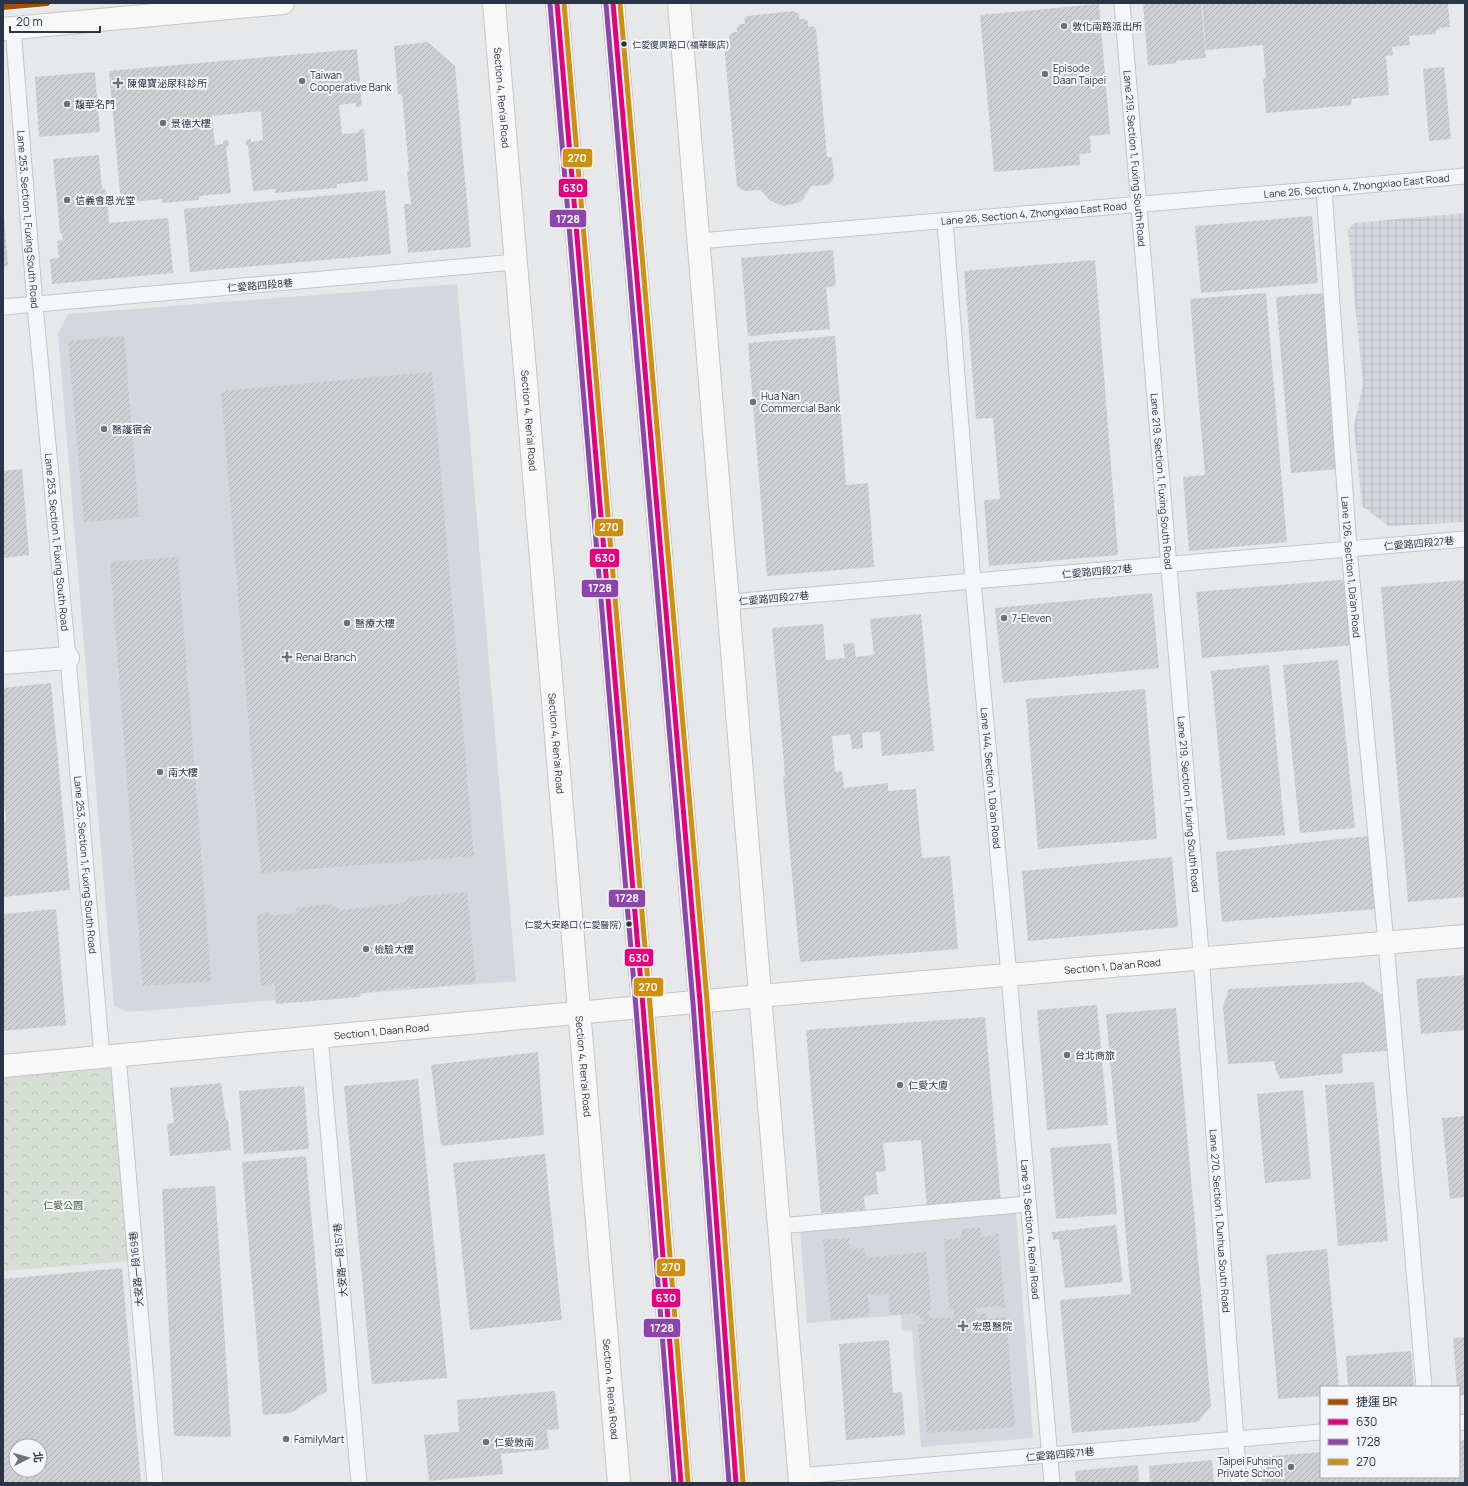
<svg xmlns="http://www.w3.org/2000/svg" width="1468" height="1486" viewBox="0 0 1468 1486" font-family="Manrope,'Noto Sans TC',sans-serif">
<defs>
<pattern id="industrial-grid" width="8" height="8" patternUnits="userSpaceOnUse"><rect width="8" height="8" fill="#d4d7dd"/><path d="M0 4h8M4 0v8" fill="none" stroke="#b6b9bf"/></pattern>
<pattern id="forest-crowns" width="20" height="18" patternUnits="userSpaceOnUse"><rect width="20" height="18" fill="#d6ded6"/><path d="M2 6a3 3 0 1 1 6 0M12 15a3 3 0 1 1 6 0" fill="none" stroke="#b8bfb9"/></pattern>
<pattern id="building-hatch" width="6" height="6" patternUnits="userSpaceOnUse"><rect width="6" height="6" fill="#ced0d3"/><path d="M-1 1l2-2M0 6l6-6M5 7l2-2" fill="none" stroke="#b1b3b6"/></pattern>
</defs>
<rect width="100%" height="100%" fill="#e6e8ea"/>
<path fill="#d4d7dd" d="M457 284 516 981 128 1012 114 1006 58 333 68 314Z
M1016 1213 1033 1438 921 1447 912 1330 902 1331 901 1315 807 1323 800 1229Z"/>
<path fill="url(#industrial-grid)" d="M1465 213V522L1389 526 1362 506 1354 426 1363 384 1348 230 1354 223Z"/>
<path fill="url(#forest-crowns)" d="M111 1066 128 1261 3 1271V1076Z"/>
<path fill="url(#building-hatch)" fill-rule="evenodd" d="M1143 3H1201L1206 58 1176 61V63L1148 66Z
M1202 3H1448L1450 27 1439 28V30H1436V34L1409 36 1410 45 1392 47 1393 55 1386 56 1389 95 1351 99 1352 105 1266 113 1263 79 1266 78 1263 45 1206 50Z
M1099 4 1110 134 1090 136 1091 153 1079 154 1080 165 994 172 980 15Z
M794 11 799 14V19H804L808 21V27L813 26 816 29 827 157H832L834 178 828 185 811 186 803 199 798 203 783 206 769 200 761 190 744 191 737 186 724 43 730 42 729 36 732 33 737 32V28L740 24H745L744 19 747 16Z
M428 42 455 66 471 247 408 253 404 204H411L407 171H409L402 94H398L394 46Z
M357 49 362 106 356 107V103L339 105 342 134 358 133 359 130 364 129 368 181 337 184V188L275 193V189L253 191 248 145H246V140L251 139V142L263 140 261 111 212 116 215 145 223 144V141L228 140 229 146 226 147 231 193 199 196V200L162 203V199L121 203 109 71Z
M1444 67 1451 139 1429 141 1423 69Z
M95 72 100 132 39 137 35 77Z
M99 155 102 190 106 189 109 223 168 218 173 273 52 284 50 259 59 258 57 241 63 240 62 233H60L53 159Z
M385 190 391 254 190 272 184 209Z
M3 215H4L8 266H3Z
M1312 216 1318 283 1201 293 1195 226Z
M833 250 836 286 826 287 830 329 748 336 741 258Z
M1095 260 1118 555 989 566 984 500 1000 499 993 418 976 419 964 271Z
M1266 293 1287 542 1189 551 1183 477 1205 475 1190 299Z
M1325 293 1340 469 1291 473 1276 297Z
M124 336 139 517 84 522 68 341Z
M835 336 846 485 868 483 874 567 767 576 748 343Z
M432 372 474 856 261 873 221 391Z
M22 469 29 555 3 558V471Z
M178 557 211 981 143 986 110 562Z
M1350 579 1355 645 1202 658 1196 592Z
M1465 580V897L1408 902 1381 587Z
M1152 593 1159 668 1003 683 995 608Z
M921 614 934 751 882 756 880 731 862 733 863 748 852 749 850 734 832 736 835 772 842 771 844 788 888 783V791L916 789 922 858 950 856 958 949 800 962 783 777 785 776 772 628 823 624 826 660 845 658 843 644 854 643 856 657 874 655 870 619Z
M1338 660 1355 828 1300 833 1283 665Z
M1269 665 1285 835 1227 840 1211 671Z
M51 683 70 890 3 897V822H6L3 794V688Z
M1145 689 1157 839 1038 849 1026 699Z
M1369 836 1376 909 1222 922 1216 852Z
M1172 857 1178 927 1028 941 1022 871Z
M467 892 476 981 471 983 413 989 410 987 362 993 359 997 276 1004 275 984 261 985 257 918 259 915 266 912 272 915 295 914 297 908 330 904 341 910 404 903 410 897Z
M56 909 66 1025 3 1031V914Z
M1465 975V1030L1421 1034 1416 979Z
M1363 982 1384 996 1388 1051 1342 1054 1343 1073 1280 1079 1276 1070 1274 1061 1228 1064 1223 1007 1229 989Z
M1097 1005 1108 1125 1047 1130 1037 1010Z
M1176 1008 1211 1406 1198 1422 1072 1433 1060 1300 1131 1294 1106 1014Z
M985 1017 1001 1203 927 1209 921 1140 883 1143 886 1171 876 1172 878 1194 864 1196 865 1210 821 1213 806 1030Z
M538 1052 544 1135 441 1146 431 1065Z
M418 1079 447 1378 372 1384 344 1086Z
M1374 1082 1388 1241 1338 1246 1325 1085Z
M221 1083 226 1120H228L231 1150 170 1156 167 1124 174 1123 170 1088Z
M304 1086 309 1149 244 1154 239 1091Z
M1303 1090 1311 1179 1265 1183 1257 1094Z
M1465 1116V1197L1450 1199 1442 1118Z
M1111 1143 1117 1214 1056 1219 1050 1148Z
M545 1154 562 1320 470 1330 453 1163Z
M306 1156 327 1391 290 1413 263 1415 242 1162Z
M215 1186 231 1437 174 1436 162 1189Z
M1116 1225 1123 1282 1065 1288 1059 1239 1053 1240 1052 1232Z
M980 1227 981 1237 994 1236V1233H998L1005 1307 1001 1308 1000 1306 976 1308V1315L987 1313V1319L1006 1317 1015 1427 927 1433 918 1325 926 1324 915 1313 890 1315 889 1294 868 1295 870 1314H868L869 1316 831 1320 823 1240 849 1238 850 1249 864 1248 866 1258 926 1252 931 1302 930 1303 931 1311 927 1312 931 1318H955L953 1309H949L944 1239 962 1238V1229Z
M1327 1249 1339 1387H1321V1396L1278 1399 1266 1255Z
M122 1268 141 1483H4L3 1467V1279ZM16 1446H40V1470H16Z
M1465 1337V1395H1459V1387H1457L1453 1338Z
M889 1340 893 1393 902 1392 905 1435 846 1440 839 1344Z
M1411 1351 1414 1387H1348L1346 1356Z
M555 1391 559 1429 547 1430 549 1449 501 1454 503 1474 429 1481 424 1435 459 1432 457 1400Z
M1465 1440V1483H1262L1260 1457 1321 1452V1477H1459V1441Z
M1212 1460 1214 1483H1150L1149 1466Z
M1138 1465 1139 1483H1076L1075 1471Z"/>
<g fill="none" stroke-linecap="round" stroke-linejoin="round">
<defs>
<g id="lane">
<path id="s1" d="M1122 3 1199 927 1239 1483"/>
<path id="s2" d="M13 28 35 305 68 658 102 1057"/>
<path id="s3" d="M1324 189 1349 549 1386 943 1424 1387"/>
<path id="s4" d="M945 221 973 581 1009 975 1052 1483"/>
<path id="s5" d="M699 241 1324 189 1465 176"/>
<path d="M3 307 516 262"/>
<path d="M728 602 1465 539"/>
<path d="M320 1036 359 1483"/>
<path d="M118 1056 155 1483"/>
<path d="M779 1226 1028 1204"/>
<path d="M1459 1423 1465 1422"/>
<path d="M799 1476 1321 1432"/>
</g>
<path id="street" d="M3 663 68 658"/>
<g id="secondary">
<path id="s6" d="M494 3 619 1483"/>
<path d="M557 3 643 1007 681 1483"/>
<path d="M613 3 700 1002 736 1483"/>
<path d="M679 3 800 1483"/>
<path d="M3 29 283 3"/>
<path id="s7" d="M3 1066 760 996 1465 936"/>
</g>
</defs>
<use href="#lane" stroke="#c4c6c8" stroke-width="17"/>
<use href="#street" stroke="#c4c6c8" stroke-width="24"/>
<use href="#secondary" stroke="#c4c6c8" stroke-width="24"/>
<use href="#lane" stroke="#f5f6f7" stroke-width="15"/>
<use href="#street" stroke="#f5f6f7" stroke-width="22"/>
<use href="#secondary" stroke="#f8f8f8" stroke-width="22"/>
<defs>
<path id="bus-1" d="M557 3 643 1007 681 1483
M613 3 700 1002 736 1483"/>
<path id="bus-2" d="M550 4 636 1008 674 1483
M606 4 693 1003 729 1483"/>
<path id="bus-3" d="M564 3 650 1006 688 1482
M620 3 707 1001 743 1482"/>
</defs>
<use href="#bus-1" stroke="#f4f6f9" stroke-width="8"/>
<use href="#bus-2" stroke="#f4f6f9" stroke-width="8"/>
<use href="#bus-3" stroke="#f4f6f9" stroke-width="8"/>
<use href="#bus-1" stroke="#e5007d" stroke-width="5"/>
<use href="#bus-2" stroke="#8e44ad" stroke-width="5"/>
<use href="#bus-3" stroke="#ce8f0e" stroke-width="5"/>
<defs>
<path id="metro-1" d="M3 7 47 3"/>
</defs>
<use href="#metro-1" stroke="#f4f6f9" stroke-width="9"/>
<use href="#metro-1" stroke="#a74c00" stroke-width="6"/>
</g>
<g fill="#6c737f" stroke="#f4f6f9" stroke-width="1.5">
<circle cx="1064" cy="26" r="4"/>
<circle cx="1045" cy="74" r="4"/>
<circle cx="302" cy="81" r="4"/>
<path d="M116 77h4v4h4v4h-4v4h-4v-4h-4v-4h4z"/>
<circle cx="67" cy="104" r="4"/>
<circle cx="163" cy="123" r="4"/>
<circle cx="67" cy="200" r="4"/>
<circle cx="753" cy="402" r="4"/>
<circle cx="104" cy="429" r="4"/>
<circle cx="1004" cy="618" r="4"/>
<circle cx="347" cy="623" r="4"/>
<path d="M285 651h4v4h4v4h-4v4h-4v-4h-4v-4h4z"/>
<circle cx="160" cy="772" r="4"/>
<circle cx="366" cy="949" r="4"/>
<circle cx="1067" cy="1055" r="4"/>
<circle cx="900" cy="1085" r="4"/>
<path d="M961 1320h4v4h4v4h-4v4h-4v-4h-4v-4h4z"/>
<circle cx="286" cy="1439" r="4"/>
<circle cx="486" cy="1442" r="4"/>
<circle cx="1291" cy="1467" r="4"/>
</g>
<g fill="#2b3445" stroke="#f4f6f9" stroke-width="1.5">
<circle cx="624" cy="44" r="3.5"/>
<circle cx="629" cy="924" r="3.5"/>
</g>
<g text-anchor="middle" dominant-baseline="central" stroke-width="4" stroke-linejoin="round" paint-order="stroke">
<g font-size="9" fill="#2b3445" stroke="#f4f6f9" text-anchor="start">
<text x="632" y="44">仁愛復興路口(福華飯店)</text>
<text x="622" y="924" text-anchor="end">仁愛大安路口(仁愛醫院)</text>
</g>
<g font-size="10" fill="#2b3445" stroke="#f4f6f9" text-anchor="start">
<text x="1072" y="26">敦化南路派出所</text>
<text x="1053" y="68">Episode<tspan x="1053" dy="12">Daan Taipei</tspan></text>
<text x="310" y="75">Taiwan<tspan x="310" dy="12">Cooperative Bank</tspan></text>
<text x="127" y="83">陳偉寶泌尿科診所</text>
<text x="75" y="104">馥華名門</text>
<text x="171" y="123">景德大樓</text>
<text x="75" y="200">信義會恩光堂</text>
<text x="761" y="396">Hua Nan<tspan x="761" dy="12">Commercial Bank</tspan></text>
<text x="112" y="429">醫護宿舍</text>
<text x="1012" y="618">7-Eleven</text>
<text x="355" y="623">醫療大樓</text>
<text x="296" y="657">Renai Branch</text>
<text x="168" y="772">南大樓</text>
<text x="374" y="949">檢驗大樓</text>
<text x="1075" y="1055">台北商旅</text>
<text x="908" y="1085">仁愛大廈</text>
<text x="972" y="1326">宏恩醫院</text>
<text x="294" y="1439">FamilyMart</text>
<text x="494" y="1442">仁愛敦南</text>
<text x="1283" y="1461" text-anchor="end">Taipei Fuhsing<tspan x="1283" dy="12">Private School</tspan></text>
</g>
<g font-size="10" fill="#2b3445" stroke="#f4f6f9">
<text stroke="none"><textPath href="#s6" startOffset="95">Section 4, Ren’ai Road</textPath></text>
<text stroke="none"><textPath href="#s1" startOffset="156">Lane 219, Section 1, Fuxing South Road</textPath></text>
<text stroke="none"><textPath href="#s5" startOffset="660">Lane 26, Section 4, Zhongxiao East Road</textPath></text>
<text stroke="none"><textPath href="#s5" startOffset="336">Lane 26, Section 4, Zhongxiao East Road</textPath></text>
<text stroke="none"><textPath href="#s2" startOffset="192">Lane 253, Section 1, Fuxing South Road</textPath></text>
<text transform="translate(260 285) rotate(-5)">仁愛路四段8巷</text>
<text stroke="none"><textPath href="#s6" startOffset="419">Section 4, Ren’ai Road</textPath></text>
<text stroke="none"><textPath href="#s1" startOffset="480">Lane 219, Section 1, Fuxing South Road</textPath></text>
<text stroke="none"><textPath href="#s2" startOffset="516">Lane 253, Section 1, Fuxing South Road</textPath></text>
<text transform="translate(1419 543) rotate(-5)">仁愛路四段27巷</text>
<text stroke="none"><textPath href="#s3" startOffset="379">Lane 126, Section 1, Da’an Road</textPath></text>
<text transform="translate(1097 571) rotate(-5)">仁愛路四段27巷</text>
<text transform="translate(774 598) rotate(-5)">仁愛路四段27巷</text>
<text stroke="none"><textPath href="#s6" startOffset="743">Section 4, Ren’ai Road</textPath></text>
<text stroke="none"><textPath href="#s4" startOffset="559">Lane 144, Section 1, Da’an Road</textPath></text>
<text stroke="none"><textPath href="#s1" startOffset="804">Lane 219, Section 1, Fuxing South Road</textPath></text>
<text stroke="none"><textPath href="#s2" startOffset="840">Lane 253, Section 1, Fuxing South Road</textPath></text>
<text stroke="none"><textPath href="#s7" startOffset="1114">Section 1, Da'an Road</textPath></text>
<text stroke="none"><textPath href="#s7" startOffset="380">Section 1, Daan Road</textPath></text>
<text stroke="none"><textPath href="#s6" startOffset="1067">Section 4, Ren’ai Road</textPath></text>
<text stroke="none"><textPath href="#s1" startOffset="1222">Lane 270, Section 1, Dunhua South Road</textPath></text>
<text stroke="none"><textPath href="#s4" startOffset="1012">Lane 91, Section 4, Ren’ai Road</textPath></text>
<text transform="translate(340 1260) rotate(-95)">大安路一段157巷</text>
<text transform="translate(136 1269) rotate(-95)">大安路一段169巷</text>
<text stroke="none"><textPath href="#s6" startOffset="1391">Section 4, Ren’ai Road</textPath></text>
<text transform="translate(1060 1454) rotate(-5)">仁愛路四段71巷</text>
</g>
<g font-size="10" fill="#3f6138" stroke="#f4f6f9">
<text x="63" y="1205">仁愛公園</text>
</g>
</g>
<g stroke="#f4f6f9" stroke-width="1.5">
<rect x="562" y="148" width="31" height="20" rx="4" fill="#ce8f0e"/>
<rect x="558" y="178" width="30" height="20" rx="4" fill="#e5007d"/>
<rect x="549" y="209" width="38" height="19" rx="4" fill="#8e44ad"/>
<rect x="594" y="518" width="30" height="19" rx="4" fill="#ce8f0e"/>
<rect x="589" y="548" width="31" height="20" rx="4" fill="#e5007d"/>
<rect x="581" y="579" width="38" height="19" rx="4" fill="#8e44ad"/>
<rect x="608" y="889" width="38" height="19" rx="4" fill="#8e44ad"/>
<rect x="624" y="948" width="30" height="19" rx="4" fill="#e5007d"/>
<rect x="633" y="977" width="31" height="20" rx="4" fill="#ce8f0e"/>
<rect x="656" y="1258" width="30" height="19" rx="4" fill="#ce8f0e"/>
<rect x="651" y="1288" width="30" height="20" rx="4" fill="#e5007d"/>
<rect x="643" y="1318" width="38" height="20" rx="4" fill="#8e44ad"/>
</g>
<g font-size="11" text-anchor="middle" font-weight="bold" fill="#fff">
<text x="577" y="162">270</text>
<text x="573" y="192">630</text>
<text x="568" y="223">1728</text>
<text x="609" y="531">270</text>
<text x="605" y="562">630</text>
<text x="600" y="592">1728</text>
<text x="627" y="902">1728</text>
<text x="639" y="962">630</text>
<text x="648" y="991">270</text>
<text x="671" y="1271">270</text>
<text x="666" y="1302">630</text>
<text x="662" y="1332">1728</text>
</g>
<rect width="1468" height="1486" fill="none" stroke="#2b3445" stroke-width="8"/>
<rect x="1320" y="1386" width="140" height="92" fill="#f4f6f9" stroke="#a4a8b1"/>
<rect x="1328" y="1399" width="20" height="6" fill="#a74c00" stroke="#a4a8b1"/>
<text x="1356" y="1406" font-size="12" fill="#2b3445">捷運 BR</text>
<rect x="1328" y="1419" width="20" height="6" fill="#e5007d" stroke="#a4a8b1"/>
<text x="1356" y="1426" font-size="12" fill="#2b3445">630</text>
<rect x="1328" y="1439" width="20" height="6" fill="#8e44ad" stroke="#a4a8b1"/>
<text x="1356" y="1446" font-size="12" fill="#2b3445">1728</text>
<rect x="1328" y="1459" width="20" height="6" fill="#ce8f0e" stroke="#a4a8b1"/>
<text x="1356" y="1466" font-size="12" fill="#2b3445">270</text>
<g transform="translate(28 1458) rotate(84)"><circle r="19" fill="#f4f6f9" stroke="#a4a8b1"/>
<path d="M0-3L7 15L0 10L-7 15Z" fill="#6c737f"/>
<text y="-6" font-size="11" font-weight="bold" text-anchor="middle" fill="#2b3445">北</text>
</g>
<path d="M10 26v6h90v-6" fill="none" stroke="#2b3445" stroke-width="2"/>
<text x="16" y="26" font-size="12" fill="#2b3445" stroke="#f4f6f9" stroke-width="3" paint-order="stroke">20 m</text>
</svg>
